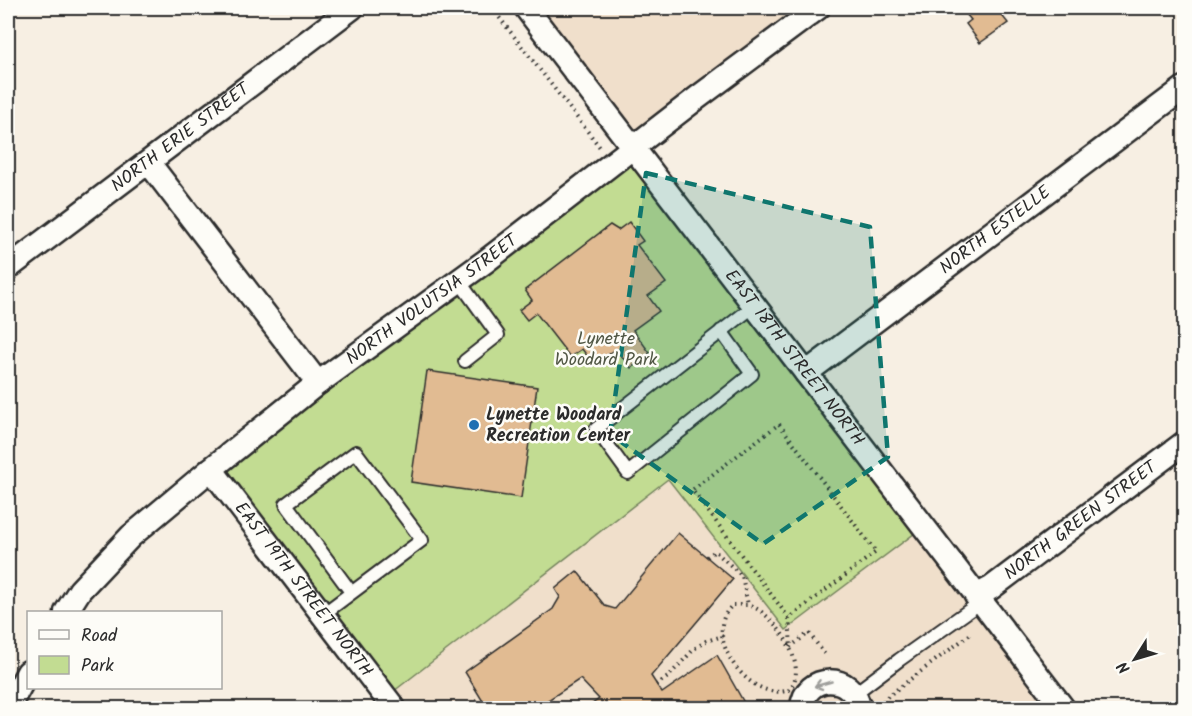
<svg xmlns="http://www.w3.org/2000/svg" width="1192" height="716" viewBox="0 0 1192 716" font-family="Kalam,sans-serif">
<rect width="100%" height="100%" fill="#f7efe3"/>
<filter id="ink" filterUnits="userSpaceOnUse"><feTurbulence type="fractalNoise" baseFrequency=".0167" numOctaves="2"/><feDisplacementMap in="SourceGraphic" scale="12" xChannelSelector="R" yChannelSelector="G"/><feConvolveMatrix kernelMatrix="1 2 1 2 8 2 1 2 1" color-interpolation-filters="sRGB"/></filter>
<g filter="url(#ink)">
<path fill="#f0dfcb" d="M538 8H805L639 129 633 128 624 119Z
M669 479 786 630 923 527 1063 708H394L385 698Z"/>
<path fill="#c2dc92" stroke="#76845e" stroke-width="1.5" d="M633 147 923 527 786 630 668 479 385 698 212 469Z"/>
<path fill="#e1bb92" stroke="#2b2b2b" stroke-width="1.5" d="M961 8H1006L1000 13 1008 23 980 43 966 24 971 20Z
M629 222 643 241 637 245 666 283 648 296 659 311 633 330 650 353 631 368 616 349 594 365 582 349 570 357 536 313 527 320 519 310 532 300 525 290 610 225 618 230Z
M427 371 537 387 521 498 411 482Z
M678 533 733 579 651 676 662 693 717 655 747 708H587L599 699 580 679 536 708H487L465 672 553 609 560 597 555 589 577 571 605 606 615 609Z"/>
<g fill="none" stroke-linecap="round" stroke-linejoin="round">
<defs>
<path id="lane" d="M459 281 498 335 465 361
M721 331 752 374 628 473 596 429 754 306
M322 615 422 540 356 452 286 504 351 592
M854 694 899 660 981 602"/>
<g id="street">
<path id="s1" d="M526 8 1063 708"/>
<path d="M149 163 318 383"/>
<path id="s2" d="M8 268 352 8"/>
<path id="s3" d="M806 373 1184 88"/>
<path id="s4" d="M211 469 394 708"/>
<path id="s5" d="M976 596 991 588 1184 443"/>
<path id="s6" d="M66 612 80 590 131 536 211 469 318 383 486 261 697 98 818 8"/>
<path d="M8 708 28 672"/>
<path d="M802 708C804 673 854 672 859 708"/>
</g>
</defs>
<use href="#lane" stroke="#2b2b2b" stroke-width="16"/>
<use href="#street" stroke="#2b2b2b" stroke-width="27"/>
<path stroke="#2b2b2b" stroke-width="4" stroke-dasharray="1.5 4.5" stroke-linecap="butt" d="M492 8 602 150
M707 557 715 551 742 576 748 605
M733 605C737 605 743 605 747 605 772 610 804 658 794 682 793 685 790 687 789 690 749 704 699 633 733 605Z
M789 618 692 490 779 424 876 552 789 618 791 647
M790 647 809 633 826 656
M656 685 668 677 694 649 706 641 723 636
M879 706 888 696 972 633
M466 708 481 698"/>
<use href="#lane" stroke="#fdfcf7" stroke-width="12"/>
<use href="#street" stroke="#fdfcf7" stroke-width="22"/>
</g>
<defs><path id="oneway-shaft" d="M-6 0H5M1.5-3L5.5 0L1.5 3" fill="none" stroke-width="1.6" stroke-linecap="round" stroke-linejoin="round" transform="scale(1.5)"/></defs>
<use stroke="#9e9e9b" href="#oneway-shaft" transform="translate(823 684) rotate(164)"/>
</g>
<path fill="#0f766e" fill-opacity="0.2" stroke="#0f766e" stroke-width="4.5" stroke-dasharray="12 8" stroke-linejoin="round" d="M646 173 870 227 888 457 763 544 610 434Z"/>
<circle fill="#1f6fb2" stroke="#fdfcf7" stroke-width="2" cx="474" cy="425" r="6"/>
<g text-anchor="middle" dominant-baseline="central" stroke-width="5" stroke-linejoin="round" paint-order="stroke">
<g font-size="18" fill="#2b2b2b" stroke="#fdfcf7">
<text stroke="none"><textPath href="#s2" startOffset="216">NORTH ERIE STREET</textPath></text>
<text stroke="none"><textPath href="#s3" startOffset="237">NORTH ESTELLE</textPath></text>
<text stroke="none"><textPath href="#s6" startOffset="483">NORTH VOLUTSIA STREET</textPath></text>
<text stroke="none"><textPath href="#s1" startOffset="441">EAST 18TH STREET NORTH</textPath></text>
<text stroke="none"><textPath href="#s5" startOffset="129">NORTH GREEN STREET</textPath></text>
<text stroke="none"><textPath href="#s4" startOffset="152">EAST 19TH STREET NORTH</textPath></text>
</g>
<g font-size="18" fill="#515745" stroke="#fdfcf7">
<text x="606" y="339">Lynette<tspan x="606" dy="21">Woodard Park</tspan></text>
</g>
<g font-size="18" font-weight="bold" fill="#2b2b2b" stroke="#fdfcf7" text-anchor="start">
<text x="486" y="415">Lynette Woodard<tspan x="486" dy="21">Recreation Center</tspan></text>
</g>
</g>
<rect width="1192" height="716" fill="none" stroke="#fdfcf7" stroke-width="30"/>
<rect x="15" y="15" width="1162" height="686" fill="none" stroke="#2b2b2b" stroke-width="2" filter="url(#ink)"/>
<rect x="27" y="611" width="195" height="78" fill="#fdfcf7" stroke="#a9a8a5" stroke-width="1.5"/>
<rect x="39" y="630" width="30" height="9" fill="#fdfcf7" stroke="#a9a8a5" stroke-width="1.5"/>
<text x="81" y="641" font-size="18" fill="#2b2b2b">Road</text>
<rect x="39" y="656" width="30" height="18" fill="#c2dc92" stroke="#a9a8a5" stroke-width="1.5"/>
<text x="81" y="671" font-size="18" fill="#2b2b2b">Park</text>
<g transform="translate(1135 659) rotate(233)" stroke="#fdfcf7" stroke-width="4.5" paint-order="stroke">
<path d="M0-4.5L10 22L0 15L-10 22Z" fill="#2b2b2b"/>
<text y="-9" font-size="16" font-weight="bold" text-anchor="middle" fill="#2b2b2b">N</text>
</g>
</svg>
